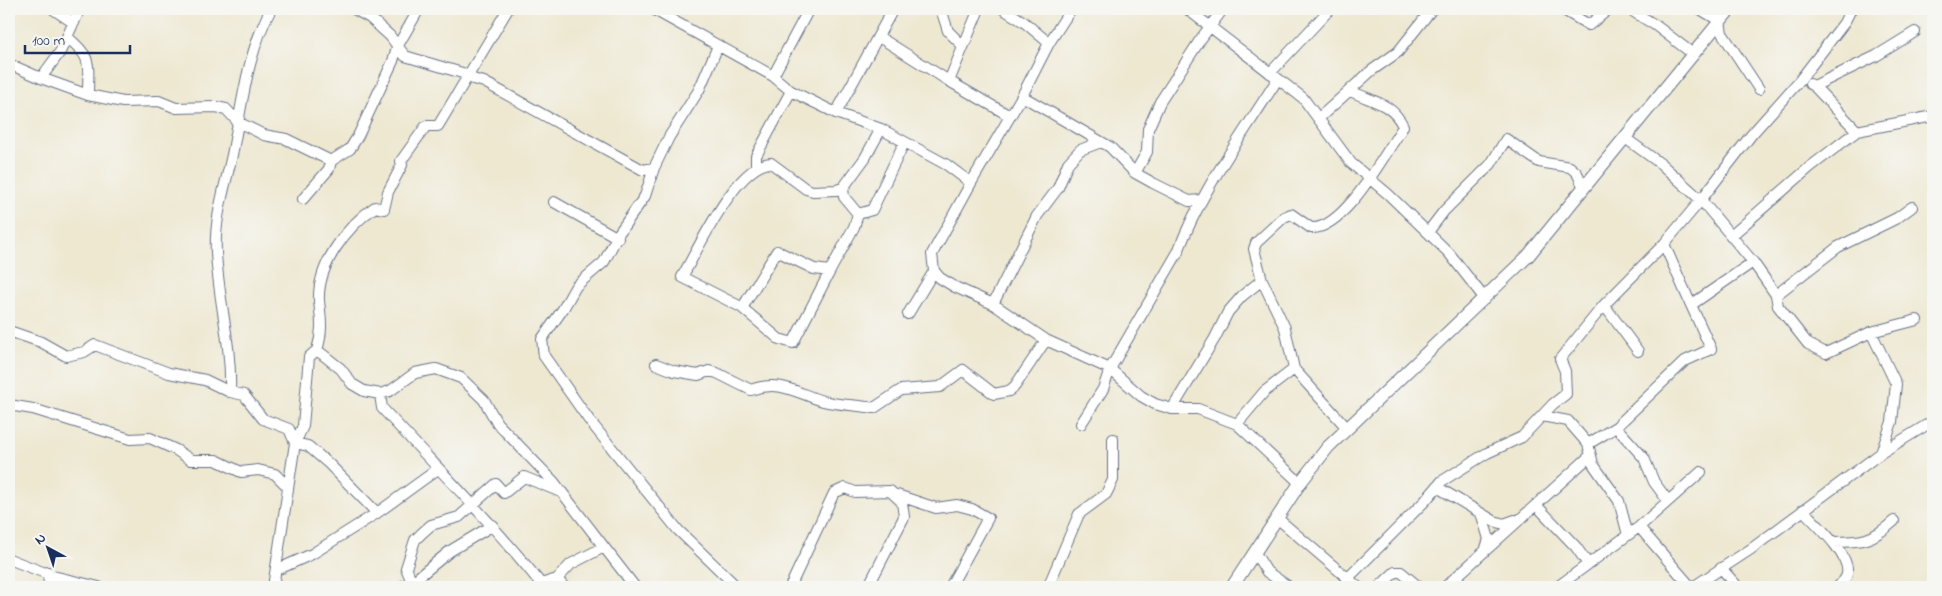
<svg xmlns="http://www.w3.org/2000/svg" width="1942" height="596" viewBox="0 0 1942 596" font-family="'Indie Flower',sans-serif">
<rect width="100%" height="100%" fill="#f6f6f2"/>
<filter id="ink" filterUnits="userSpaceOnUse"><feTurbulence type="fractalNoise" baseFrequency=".02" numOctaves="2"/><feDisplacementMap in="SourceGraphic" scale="10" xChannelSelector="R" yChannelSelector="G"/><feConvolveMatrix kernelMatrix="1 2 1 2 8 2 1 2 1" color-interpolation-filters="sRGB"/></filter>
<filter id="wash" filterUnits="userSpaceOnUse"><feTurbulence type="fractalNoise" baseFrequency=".0096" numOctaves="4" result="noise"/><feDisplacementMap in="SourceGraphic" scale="20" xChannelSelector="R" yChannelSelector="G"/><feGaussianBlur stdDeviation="1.12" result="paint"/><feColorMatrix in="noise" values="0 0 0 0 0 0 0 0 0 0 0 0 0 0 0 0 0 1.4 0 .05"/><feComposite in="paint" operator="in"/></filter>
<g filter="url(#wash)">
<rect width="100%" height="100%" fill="#eee8d1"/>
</g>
<g filter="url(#ink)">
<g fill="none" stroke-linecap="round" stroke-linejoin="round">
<defs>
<path id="minor" d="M53 9 74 23
M271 9C247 53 242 106 232 155 225 187 214 219 216 252 218 299 232 345 230 392L244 395 263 419 289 429 295 443 273 587
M354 9 370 18 390 36 405 56 469 75 473 79 484 82 643 170 654 168
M658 9 656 11 773 76 791 91 836 113 881 129 947 165 971 183 932 254 934 271 940 278 955 287 993 304 1046 340 1110 369 1141 396 1155 404 1172 409H1198L1237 424 1300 483
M941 9 948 31 963 46
M1003 9 1024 22 1049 43
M1187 9 1303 98 1351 163 1388 194 1449 253 1485 299
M1562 9 1589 25 1609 9
M1629 9 1655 25 1693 54
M1700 9 1720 21 1722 33 1759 89
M67 37C93 58 88 63 88 95L123 102 159 101 176 108 216 107 226 109 238 122 264 135 286 139 331 161
M879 37 949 81 1010 116
M718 46 699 90 669 137 654 168 645 196 619 233 604 262 576 286 563 309 542 339 544 356 589 420 678 530 737 587
M9 64 41 78 60 52 80 9
M1270 73 1330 9
M773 76 809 9
M41 78 88 95
M949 81 979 9
M1810 84 1814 86 1857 131
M1814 86 1876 56 1915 32
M1022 96 1049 43 1071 9
M836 113 893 9
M1319 118 1371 71 1398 52 1432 9
M1625 138 1661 164 1701 200 1753 262 1776 295 1778 306 1808 344 1826 353 1871 332 1917 320
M756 168V156L791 91
M1135 173 1147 152 1148 129 1160 102 1200 40 1223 9
M971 183 1022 96 1110 147 1135 173 1153 183 1189 201 1201 200
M843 188 844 197 858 214 854 227 830 271 814 269 777 251 744 305 741 307 682 277C699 248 736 165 771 163L806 189 813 191 836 190 843 188 865 158 881 129
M303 199 329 169 331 161 350 149 358 136 393 61 397 47 419 9
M554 202 618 238
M858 214 872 210 904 143
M1428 232 1444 211 1491 164 1506 139 1539 162 1570 167 1577 173 1584 188
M1731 236 1810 167 1857 131 1933 116
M1664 244 1691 305
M1776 295 1838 247 1897 218 1912 207
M993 304 1037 216 1058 188 1068 163 1080 150 1101 142
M1604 305 1638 351
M741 307 779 339 793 343 830 271
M908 314 934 271
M9 331 41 342 66 356 84 352 95 345 169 373 205 380 230 392
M1871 332 1896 384 1892 422 1881 453
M317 350C323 332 321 319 319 301 317 265 347 226 375 207L384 209 388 192 402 165 401 161 426 126H438L508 9
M656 364 674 371 698 375 709 371 717 373 751 390C780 379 796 393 823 401 839 405 857 405 874 408L901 390 940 387 963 370 994 394 1009 391 1015 386 1046 340
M380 394 382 408C436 467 492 522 541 584L557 579 564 587
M9 405 33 409 130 439 150 438 176 450 191 460H216L241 472 258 470 275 474 287 486
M1172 409 1215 338 1228 312 1242 296 1262 280
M1542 416 1568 421 1588 444 1593 464 1619 501 1628 535
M1081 424 1103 389 1110 369 1178 252C1201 190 1242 136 1277 80
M1237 424 1264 392 1294 369
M1616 427 1685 361 1711 349 1691 305 1753 262
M1347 428 1294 369 1285 328 1262 280 1254 249 1256 243 1284 217 1291 214 1311 228C1343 231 1385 154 1401 130L1403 126C1391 102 1372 102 1351 91
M1588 444 1616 427 1644 458 1654 482 1668 501
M1437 487 1494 521 1504 524 1515 520
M897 495 936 508 957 505 972 509 988 518 950 587
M1536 505 1576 547 1588 564
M1803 510C1815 523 1851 555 1847 574 1846 580 1841 583 1838 587
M377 513 438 469
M1482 516 1489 539 1486 548
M1277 518 1358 587
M1639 527 1691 587
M1833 542C1862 542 1872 541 1894 521
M604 547 635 587
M1255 553 1267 572 1289 587
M9 559 53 576 99 587
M277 564 281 568 312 554 377 513 329 464 308 446 295 443 303 426 309 357 317 350 341 369 352 384 364 391 380 394 390 391 415 373 436 369 461 378 484 400 497 423 554 482 604 547 571 564 557 579
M1721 568 1738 587
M48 572 49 587
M1349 577 1425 501 1442 481 1487 453 1522 437 1553 404 1566 394 1565 371 1560 359 1604 305 1664 244 1701 200 1752 134 1800 80 1844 23 1851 9
M412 582 406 568 415 540 422 533 431 525 459 517 496 484 504 493 524 477 561 492
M401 587 416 579 450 551 493 525
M790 587 834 493 845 488 855 492 890 491 902 502 904 517 868 587
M1048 587 1079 514 1106 494 1113 480V439
M1379 587 1395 572H1401L1419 587
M1445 587 1590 456
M1557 587 1639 527 1701 472
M1693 587 1751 549 1881 453 1933 421"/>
<path id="major" d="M1232 587 1300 483 1328 447 1528 256 1730 9"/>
</defs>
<use href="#minor" stroke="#657086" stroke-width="12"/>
<use href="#major" stroke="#657086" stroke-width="14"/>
<use href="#minor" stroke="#fff" stroke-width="10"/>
<use href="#major" stroke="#fff" stroke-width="12"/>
</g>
</g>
<rect width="1942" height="596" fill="none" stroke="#f6f6f2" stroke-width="30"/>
<g transform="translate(48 548) rotate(320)" stroke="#f6f6f2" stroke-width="4" paint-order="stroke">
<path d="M0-4L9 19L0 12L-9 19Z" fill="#1b2f5e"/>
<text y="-8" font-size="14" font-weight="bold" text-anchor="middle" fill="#1b2f5e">N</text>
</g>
<path d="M25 45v8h105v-8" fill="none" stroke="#1b2f5e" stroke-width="2.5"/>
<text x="32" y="45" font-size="15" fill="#1b2f5e" stroke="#f6f6f2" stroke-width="4" paint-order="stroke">100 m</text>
</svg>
